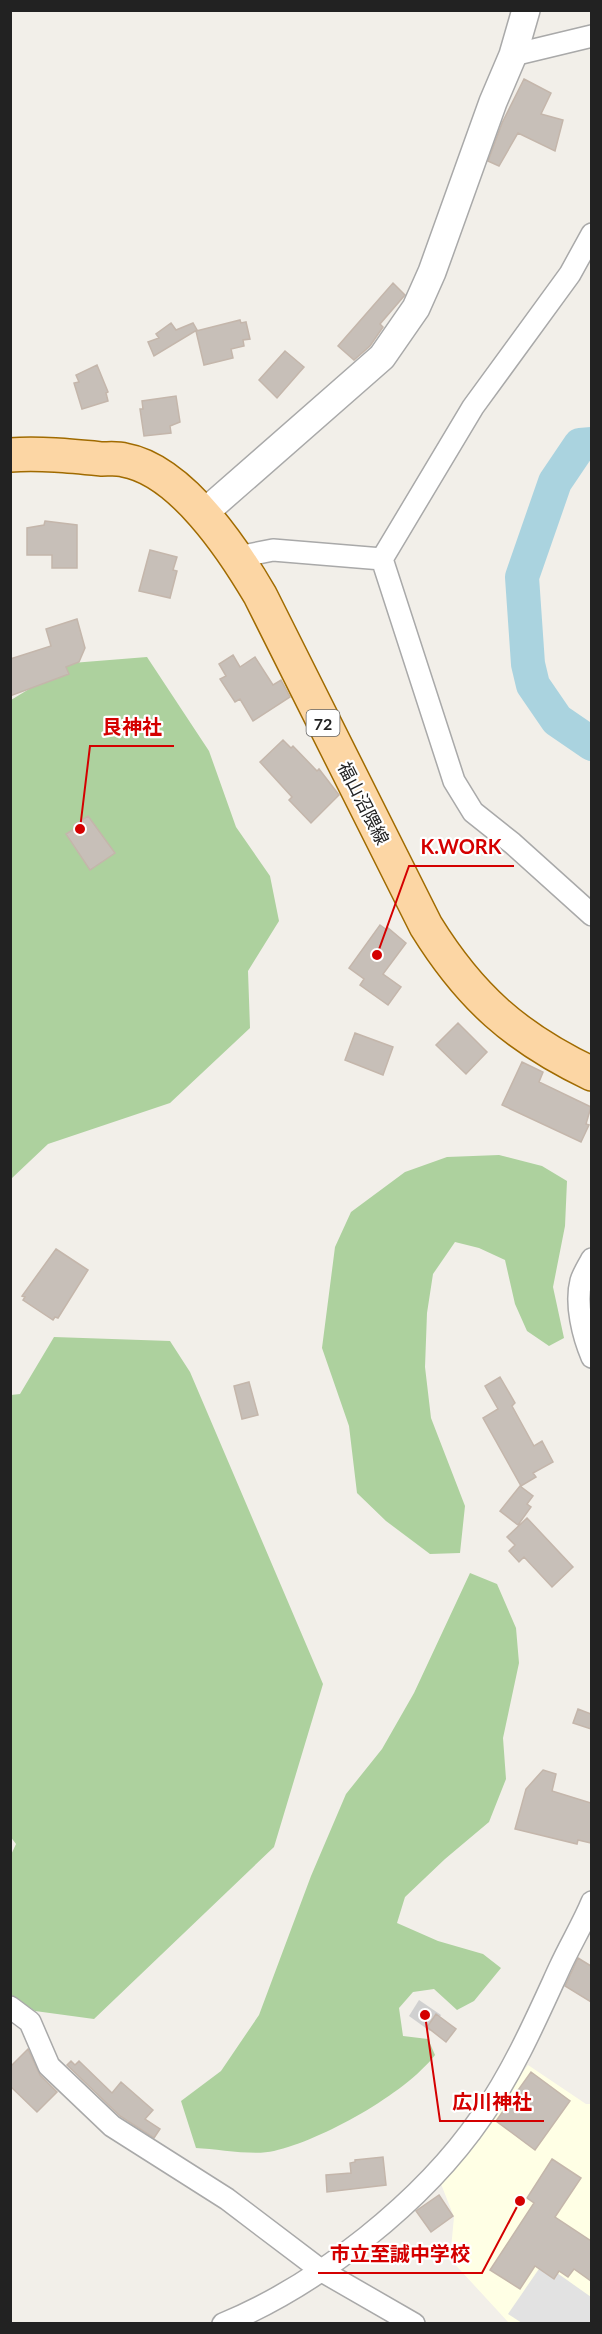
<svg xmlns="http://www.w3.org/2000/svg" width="602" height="2334" viewBox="0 0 602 2334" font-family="Lato,'Noto Sans JP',sans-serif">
<rect width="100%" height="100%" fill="#f2efe9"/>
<path fill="#ffffe5" d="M528 2065 586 2104H591V2323H509L450 2259 454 2217 441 2184Z"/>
<path fill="#d0d0d0" d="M419 2000 441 2015 430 2031 409 2016Z"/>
<path fill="#add19e" d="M147 657 209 751 236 827 270 876 279 921 248 971 250 1028 170 1103 48 1144 11 1179V700L72 663Z
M499 1155 542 1166 567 1181 565 1226 553 1287 564 1338 549 1346 527 1331 515 1304 505 1260 479 1248 455 1242 433 1274 427 1313 425 1367 431 1418 465 1506 460 1553 430 1554 386 1521 357 1493 349 1426 322 1348 335 1247 351 1212 405 1172 447 1157Z
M54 1337 170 1341 190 1372 323 1684 274 1847 94 2019 35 2011 11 1995 10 1857 16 1844 10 1836 11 1395 20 1394Z
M470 1573 497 1584 516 1628 519 1663 503 1738 506 1779 489 1822 445 1859 405 1897 397 1923 438 1941 483 1954 501 1968 474 2001 457 2010 434 1989 413 1992 399 2008 403 2036 428 2039 435 2055C405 2094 322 2140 274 2151 254 2156 218 2149 196 2148L181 2101 221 2071 259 2015 311 1876 346 1794 382 1749 414 1693Z"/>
<path fill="#e2e2e2" d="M543 2263 591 2297V2323H522L508 2314Z"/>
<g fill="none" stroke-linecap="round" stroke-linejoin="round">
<path stroke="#aad3df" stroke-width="34" d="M592 444 580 445 555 482 522 577 528 664 533 685 557 720 592 744"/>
</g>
<path fill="#c7bfb8" stroke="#c4b6ab" stroke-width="1.5" d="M524 79 551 93 541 114 563 120 555 151 518 133 499 166 488 161 502 123Z
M393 283 405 295 380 324 383 327 370 346 354 360 338 346Z
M240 320 241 323 246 322 250 339 243 340 244 346 231 349 233 358 204 365 196 331Z
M171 323 176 330 193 323 197 330 154 356 148 342 159 338 156 334Z
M285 351 304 367 277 398 259 380Z
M97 365 108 392 106 393 108 401 82 409 74 383 79 382 76 375Z
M176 396 180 422 170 426 171 433 144 436 140 409H143L142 401Z
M45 521 77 525V568H52V555H27V528L44 525Z
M150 550 177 557 173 570 177 571 170 598 139 591Z
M77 619 85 648 79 662 66 667 69 674 10 696V659L51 646 46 629Z
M233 655 240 667 255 657 273 685 281 680 290 697 253 721 240 699 235 702 220 679 226 676 219 664Z
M283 740 291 748 293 746 317 771 319 769 339 795 311 823 289 800 292 797 260 762Z
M88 816 115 853 90 870 66 834 76 828 74 825Z
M380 925 387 930 388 928 406 943 383 974 401 987 388 1005 360 985 364 979 349 968Z
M458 1023 487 1052 466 1074 436 1045Z
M355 1033 393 1047 383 1075 345 1060Z
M522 1062 543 1072 539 1082 591 1107 586 1124 589 1125 581 1142 502 1105Z
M56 1249 88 1270 58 1318 55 1317 53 1320 23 1300 25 1297 22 1296Z
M500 1377 515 1403 512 1406 534 1446 542 1441 553 1462 533 1473 536 1477 521 1486 483 1418 498 1409 485 1386Z
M249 1382 258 1415 242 1419 234 1386Z
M520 1486 533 1496 527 1504 531 1507 518 1525 500 1511Z
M527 1518 573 1567 552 1587 524 1557 519 1562 509 1551 515 1545 507 1537Z
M578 1709 591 1714V1729L573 1723Z
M543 1770 556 1774 552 1791 591 1803V1843L578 1840 577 1844 515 1829 526 1789Z
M578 1958 591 1966V2002L565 1986Z
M436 2014 456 2029 446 2042 427 2027Z
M28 2049 40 2075 57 2092 37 2112 10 2086V2067Z
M71 2061 75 2065 79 2061 112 2093 121 2082 153 2110 145 2119 160 2129 154 2138 120 2116 67 2065Z
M531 2072 570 2101 535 2150 496 2121Z
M383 2157 386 2185 327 2192 326 2175 351 2173 350 2163 355 2162V2160Z
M552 2159 581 2178 555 2217 591 2241V2281L574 2269 568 2277 559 2271 554 2279 535 2266 520 2289 490 2270 534 2203 527 2198Z
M439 2195 453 2216 431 2232 416 2211Z"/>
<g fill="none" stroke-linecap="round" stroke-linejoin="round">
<defs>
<path id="minor" d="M513 55 592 36
M592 234 570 274 473 407 382 559 454 781 473 812 512 843 592 915
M238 557 273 550 382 559
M592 1259C588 1266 583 1274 581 1281 575 1304 583 1336 592 1357
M10 2007 30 2022 49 2066 112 2126 227 2199 322 2271 414 2324
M223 2324C318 2285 424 2201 482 2116 514 2070 537 2017 560 1967 570 1945 583 1924 592 1902"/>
<path id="tertiary" d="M204 513 382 357 416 308 432 272 493 102 513 55 526 10"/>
<path id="primary" d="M10 455C41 453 71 456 102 459 109 459 117 458 124 460 181 470 233 549 260 595L426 926C470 997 516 1038 592 1074"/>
</defs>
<use href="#minor" stroke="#a9a9a9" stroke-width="24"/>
<use href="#tertiary" stroke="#a9a9a9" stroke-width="30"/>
<use href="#primary" stroke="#a06b00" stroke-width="36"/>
<use href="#minor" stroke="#fff" stroke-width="21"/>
<use href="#tertiary" stroke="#fff" stroke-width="27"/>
<use href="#primary" stroke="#fcd6a4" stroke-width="33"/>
</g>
<g text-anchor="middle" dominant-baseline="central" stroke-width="4.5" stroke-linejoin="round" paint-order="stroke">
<rect fill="#fff" stroke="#646464" stroke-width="1.5" x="306.5" y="710" width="33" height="26" rx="4.5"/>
<g font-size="16" font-weight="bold" fill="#222">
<text x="323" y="723">72</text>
</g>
<g font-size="18" fill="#222" stroke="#fff">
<text transform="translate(364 803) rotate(63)">福山沼隈線</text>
</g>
</g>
<path fill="none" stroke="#d40000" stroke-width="2" d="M80 829L90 746H174M377 955L409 866H514M425 2015L440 2121H544M520 2201L482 2273H318"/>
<g fill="#d40000" stroke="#fff" stroke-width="2">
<circle cx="80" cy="829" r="6"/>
<circle cx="377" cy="955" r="6"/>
<circle cx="425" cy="2015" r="6"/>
<circle cx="520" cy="2201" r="6"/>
</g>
<g font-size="20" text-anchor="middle" font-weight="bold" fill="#d40000" stroke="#fff" stroke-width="4.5" stroke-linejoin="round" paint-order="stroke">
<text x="132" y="734">艮神社</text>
<text x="461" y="854">K.WORK</text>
<text x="492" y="2109">広川神社</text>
<text x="400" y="2261">市立至誠中学校</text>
</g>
<rect width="602" height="2334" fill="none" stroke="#222222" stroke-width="24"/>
</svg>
